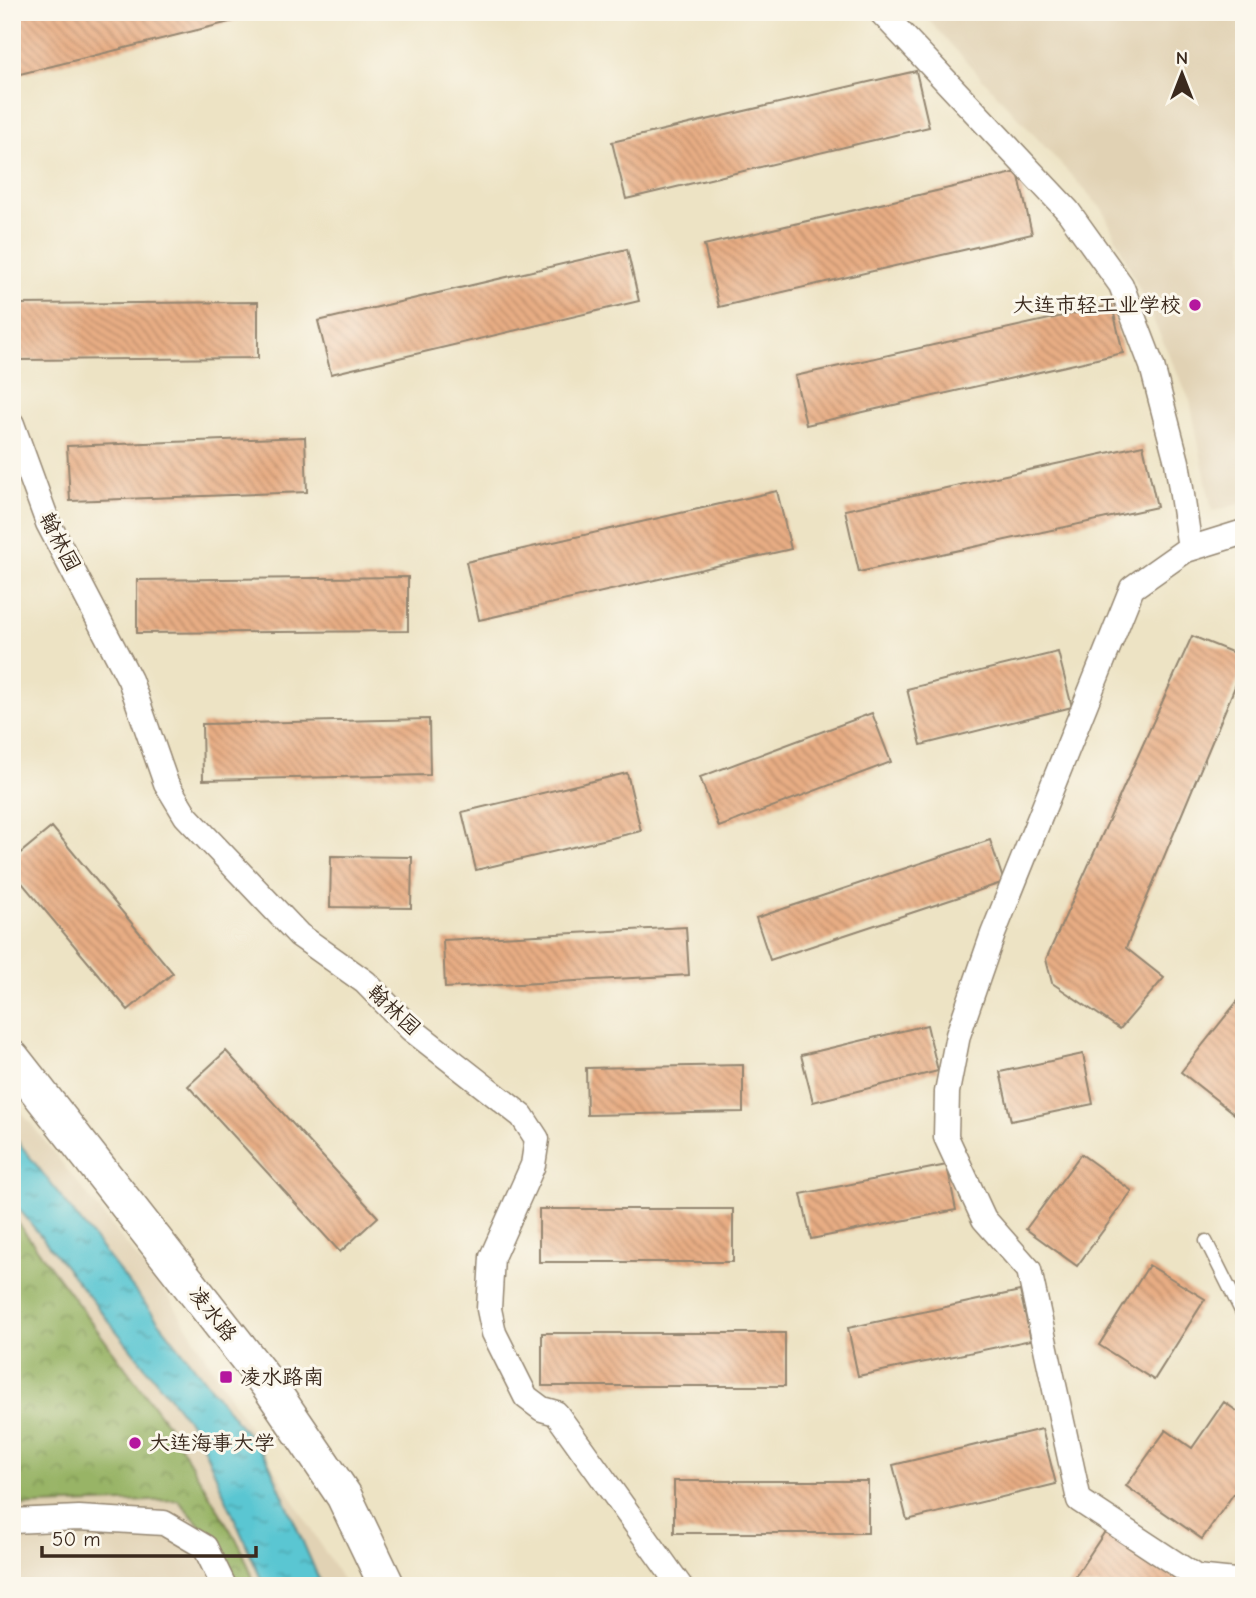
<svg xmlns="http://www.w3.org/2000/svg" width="1256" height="1598" viewBox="0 0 1256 1598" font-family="'Comic Neue','LXGW WenKai TC',sans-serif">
<defs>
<pattern id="forest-crowns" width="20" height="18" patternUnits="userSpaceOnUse" patternTransform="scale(1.75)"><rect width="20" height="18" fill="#98b466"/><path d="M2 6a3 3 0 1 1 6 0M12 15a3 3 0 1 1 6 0" fill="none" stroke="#7d9353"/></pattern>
<pattern id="water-ripples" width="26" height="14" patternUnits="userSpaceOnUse" patternTransform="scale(1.75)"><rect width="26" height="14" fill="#5ac6d2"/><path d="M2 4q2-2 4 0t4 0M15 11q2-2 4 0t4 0" fill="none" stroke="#4ca1aa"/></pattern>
<pattern id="building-back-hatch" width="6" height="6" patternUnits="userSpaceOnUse" patternTransform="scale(1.75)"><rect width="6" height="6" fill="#e8ad84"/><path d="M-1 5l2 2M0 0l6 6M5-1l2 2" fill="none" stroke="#bd8d6b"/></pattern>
</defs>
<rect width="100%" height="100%" fill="#fbf7ec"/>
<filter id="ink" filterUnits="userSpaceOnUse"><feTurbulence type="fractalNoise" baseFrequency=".0143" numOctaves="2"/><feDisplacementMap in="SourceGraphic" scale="14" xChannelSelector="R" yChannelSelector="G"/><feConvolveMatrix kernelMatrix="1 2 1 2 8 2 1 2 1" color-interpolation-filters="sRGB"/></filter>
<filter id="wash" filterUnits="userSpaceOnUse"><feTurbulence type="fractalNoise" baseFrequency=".00686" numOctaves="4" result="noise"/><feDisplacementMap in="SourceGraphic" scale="28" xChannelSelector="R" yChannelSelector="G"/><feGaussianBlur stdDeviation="1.57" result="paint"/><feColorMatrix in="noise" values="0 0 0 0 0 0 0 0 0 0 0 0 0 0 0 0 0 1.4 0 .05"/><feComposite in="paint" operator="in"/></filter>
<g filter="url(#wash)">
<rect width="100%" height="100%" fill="#ede3c4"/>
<path fill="#e1d2b4" d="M921 12H1244V503L1212 511 1190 401 1103 210Z
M12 1100 172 1302 346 1586H12Z"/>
<path fill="url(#forest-crowns)" stroke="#6a6f42" stroke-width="2" d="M12 1215 167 1424 241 1548 256 1586H233L230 1569 199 1524 178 1500 12 1506Z"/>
<path fill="url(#water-ripples)" stroke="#4a7878" stroke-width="2" d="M12 1134 268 1461 322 1586H264L197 1432 12 1200Z"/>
<g id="blocks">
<path fill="url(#building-back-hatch)" d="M24 12H266V13L12 76V15Z
M916 71 929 127 626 199 612 142Z
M1018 172 1032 234 719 307 704 245Z
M627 249 639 301 331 374 318 321Z
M258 302V358L17 360V304Z
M1112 305 1123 353 806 425 795 376Z
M305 437 307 492 70 501 67 446Z
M1143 445 1157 507 859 572 845 510Z
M777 491 791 549 479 620 466 562Z
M408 577V631L137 633V580Z
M1192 636 1244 657V665L1126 948 1164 978 1120 1029 1052 983 1046 959Z
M1058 652 1072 707 921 745 907 689Z
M872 713 891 762 719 827 700 777Z
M429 719 430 775 203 780 202 724Z
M627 773 641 831 476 870 462 812Z
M52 827 173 973 128 1010 12 871V860Z
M990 840 1004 882 770 960 756 918Z
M331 856 412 857 411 908 330 907Z
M686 927 689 975 445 988 443 940Z
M1244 993V1117L1242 1120 1181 1072Z
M927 1025 938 1071 813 1102 801 1055Z
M226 1051 378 1217 340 1252 188 1086Z
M1083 1054 1093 1104 1011 1121 1000 1072Z
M743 1065V1112L587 1115 586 1068Z
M1081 1154 1132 1191 1077 1266 1026 1229Z
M947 1165 956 1210 811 1239 801 1194Z
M539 1209H733V1262H539Z
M1149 1265 1205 1299 1154 1380 1099 1345Z
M1020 1291 1031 1340 858 1376 848 1328Z
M542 1333H785V1386H542Z
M1224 1402 1244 1416V1479L1202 1539 1126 1486 1166 1430 1192 1448Z
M1042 1429 1056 1484 907 1520 893 1465Z
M674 1481H868V1533H674Z
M1108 1527 1187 1579 1182 1586H1069Z"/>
</g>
</g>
<g filter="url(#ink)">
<use href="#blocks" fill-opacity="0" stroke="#948671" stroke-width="2"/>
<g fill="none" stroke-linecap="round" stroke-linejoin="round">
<defs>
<path id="lane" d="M1206 1241 1244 1317"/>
<path id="street" d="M881 12 1068 211 1121 285 1152 366 1177 462 1190 548
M12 424 48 523 130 680 166 783 186 816 299 935 365 982 411 1029 522 1116 537 1139 533 1165 492 1257 489 1309 494 1333 526 1397 542 1409 556 1413 680 1586
M1244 532 1186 550 1132 588 993 934 958 1035 947 1092 946 1137 984 1219 1029 1270 1079 1500 1196 1577 1244 1582
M12 1521 79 1518 164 1523 205 1547 224 1586"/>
<path id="secondary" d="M12 1058 270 1387 344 1496 387 1586"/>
</defs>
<use href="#lane" stroke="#948671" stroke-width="15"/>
<use href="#street" stroke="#948671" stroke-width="27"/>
<use href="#secondary" stroke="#948671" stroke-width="38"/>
<use href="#lane" stroke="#fff" stroke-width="12"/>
<use href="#street" stroke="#fff" stroke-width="24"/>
<use href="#secondary" stroke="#fff" stroke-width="35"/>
</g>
</g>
<g fill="#b5179e" stroke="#fbf7ec" stroke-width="2.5">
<circle cx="1195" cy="305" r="7"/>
<rect x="219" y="1370" width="14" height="14" rx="3.5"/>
<circle cx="135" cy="1443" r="7"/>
</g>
<g text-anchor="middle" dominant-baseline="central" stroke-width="6" stroke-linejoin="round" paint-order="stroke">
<g font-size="21" fill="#3b2a1e" stroke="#fbf7ec" text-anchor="start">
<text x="1181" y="305" text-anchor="end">大连市轻工业学校</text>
<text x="240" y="1377">凌水路南</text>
<text x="149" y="1443">大连海事大学</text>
</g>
<g font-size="21" fill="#3b2a1e" stroke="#fbf7ec">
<text transform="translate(60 542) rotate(63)">翰林园</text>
<text transform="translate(394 1010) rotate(44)">翰林园</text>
<text transform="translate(213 1314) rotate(52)">凌水路</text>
</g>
</g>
<rect width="1256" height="1598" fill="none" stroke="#fbf7ec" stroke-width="42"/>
<g transform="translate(1182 74)" stroke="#fbf7ec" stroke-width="5" paint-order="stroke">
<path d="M0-5L12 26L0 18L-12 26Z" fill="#3b2a1e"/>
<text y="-10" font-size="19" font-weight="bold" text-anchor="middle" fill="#3b2a1e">N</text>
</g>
<path d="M42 1546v10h214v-10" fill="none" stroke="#3b2a1e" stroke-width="3.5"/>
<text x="52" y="1546" font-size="21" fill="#3b2a1e" stroke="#fbf7ec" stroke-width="5" paint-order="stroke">50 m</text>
</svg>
